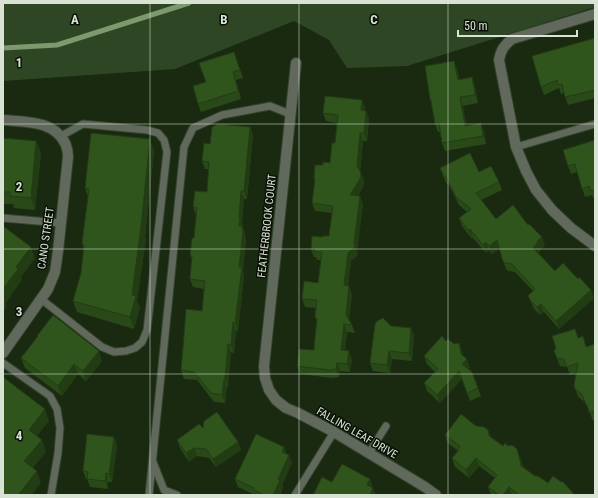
<svg xmlns="http://www.w3.org/2000/svg" width="598" height="498" viewBox="0 0 598 498" font-family="'Roboto Condensed',sans-serif">
<rect width="100%" height="100%" fill="#192a11"/>
<path fill="#2f4625" d="M3 3H595V7L407 66 347 68 329 40 294 21 175 69 3 81Z"/>
<g fill="none" stroke-linecap="round" stroke-linejoin="round">
<path stroke="#7c9a6d" stroke-width="5" d="M3 48 57 45 189 3"/>
<defs>
<path id="lane" d="M516 147 595 124
M3 218 60 223
M41 299 102 347 114 352 126 351 135 348 142 342 147 330 167 152 164 140 158 133 147 130 83 124 61 136
M3 363 50 396 57 409 60 428 58 453 51 495
M369 453 386 426
M153 462 164 490 177 495
M149 495 184 147 193 128 222 115 270 106 290 114
M295 495 334 432"/>
<path id="street" d="M595 14 512 39C504 45 501 50 499 60L516 147 526 171 536 190 552 210 571 228 595 246
M296 63 264 366 265 378 269 390 276 400 286 408 298 413 334 432 425 487 436 495
M3 120C26 122 55 120 66 145 67 148 68 153 68 157L58 251 55 272 48 289 3 353"/>
</defs>
<use href="#lane" stroke="#34442c" stroke-width="9"/>
<use href="#street" stroke="#34442c" stroke-width="12"/>
<use href="#lane" stroke="#61695d" stroke-width="7"/>
<use href="#street" stroke="#61695d" stroke-width="10"/>
</g>
<path fill="#294918" d="M595 38V98L568 105 564 93 561 94 559 88 544 95 541 87Z
M234 52 243 78 236 80 241 99 201 112 198 104 206 82Z
M457 69 460 80 472 77 475 86 478 103 463 106 466 126 484 131 486 144 445 151 442 143 440 132H438L435 124 432 104 430 99Z
M362 100 365 108V111H366L369 119 367 141H363L360 171 364 181 363 187 358 196 363 204 357 251 358 255 351 261 348 286 352 294 349 320 352 325 355 333 347 332 345 350 352 359 350 372 340 371 339 377 332 378 300 374 297 366 314 350 317 321 315 317 316 308 305 307 302 299 318 283 321 260H317L316 257H314L311 249 323 237 329 236 332 213 315 211 312 203 315 182 314 179 323 165 330 163 335 143 337 123 326 121 323 113Z
M250 127 253 135 247 199H244L242 223 246 239 243 271 244 275 238 331H236L234 353 231 352 228 387H227L225 403 214 402 197 380 184 379 181 370 202 311 204 289 193 287 190 279 192 260 190 256 194 238 196 215 193 207 207 192 209 169H205L202 161 210 144Z
M3 137V138L36 141 41 153 35 210 14 208 13 204H3Z
M595 140V199H594L592 195 585 197 577 172 571 174 568 166Z
M154 151 145 237 146 239 137 301 140 308 134 329 77 312 73 301 81 273 84 250 82 244 85 220 88 197 85 188Z
M440 168 479 172 499 182 502 190 481 200 496 219 545 245 541 249V250L538 253 555 271 594 298 559 329 544 312 540 315 534 309 528 296 533 291 515 272 508 271 506 269 502 258 499 249 492 254 489 250 486 253 473 238 472 239 462 226 459 218 467 212 459 205 449 185 447 184 443 176Z
M391 326 411 328 414 336 412 361 392 359 390 373 373 371 370 363Z
M37 336 102 361 86 381 78 374 62 396 25 368 21 358 37 337Z
M578 338 587 347 595 344V420L593 421 590 413H589L585 402 578 397 574 385 576 373 570 375 567 367 560 366 554 351Z
M446 341 462 351 463 356 470 368 468 369 472 372 481 396 470 401 462 379 440 403 427 391 424 383 435 372 427 364 424 356Z
M476 426 488 430 491 437 503 446 520 457 523 467 535 476 548 483 575 495H491L488 487 495 478 479 466 469 478 455 467 452 458 458 451 448 443 445 435Z
M203 428 238 442 241 450 216 467 209 458 197 456 189 462 180 448 177 440Z
M114 437 117 445 112 482H108V489L90 487 87 479H86L83 471Z
M284 447 286 454 289 455 292 463 282 485 283 488 280 495H255L238 487 235 479Z"/>
<path fill="#223c14" d="M454 61 457 69 461 88 458 80Z
M472 77 475 86 478 103 475 95Z
M460 97 463 106 468 134 465 126Z
M362 100 365 108 364 118 361 110Z
M366 111 369 119 367 141 364 133Z
M481 123 484 131 486 144 483 136Z
M250 127 253 135 247 199 244 191Z
M360 133 363 141 360 174 357 166Z
M150 139 154 151 145 237 146 239 137 301 140 308 134 329 130 317 141 227Z
M36 141 41 153 35 210 31 198Z
M361 173 364 181 363 187 353 203 350 195Z
M241 191 244 199 242 223 246 239 243 271 244 275 238 331 235 323 239 267V218Z
M360 196 363 204 357 251 358 255 351 261 347 294 344 285 348 253 354 243Z
M470 229 473 238 472 239 469 231Z
M542 237 545 245 541 249V250L536 256 533 248 537 241Z
M497 240 500 248 492 254 489 246Z
M486 242 489 250 486 253 483 245Z
M31 247 35 258 21 277 22 280 6 303 7 307 3 312V289L16 267Z
M349 286 352 294 349 323 346 315Z
M591 290 594 298 559 329 556 321Z
M541 304 544 312 540 315 537 307Z
M233 322 236 331 234 353 231 345Z
M344 324 347 332 344 358 341 350Z
M411 328 414 336 412 361 409 353Z
M459 343 462 351 464 362 461 354Z
M228 344 231 352 228 387 225 379Z
M99 351 102 361 86 381 83 371Z
M349 351 352 359 350 372 347 364Z
M389 351 392 359 390 373 387 365Z
M467 359 470 368 465 372 462 364Z
M337 363 340 371 339 377 336 369Z
M74 364 78 374 62 396 58 386Z
M459 371 462 379 440 403 437 395Z
M224 379 227 387 225 403 222 395Z
M45 409 49 421 33 441 29 430Z
M114 437 117 445 112 482 109 474Z
M42 440 46 452 29 473 24 461Z
M238 442 241 450 216 467 213 459Z
M284 447 287 455 282 452Z
M194 448 197 456 189 462 186 453Z
M517 449 520 457 524 472 520 465Z
M289 455 292 463 282 485 283 488 280 495H273L278 479Z
M476 458 479 466 469 478 466 470Z
M37 471 41 483 32 495H19V494Z
M106 473 108 482V489L105 481Z
M370 479 373 487 369 493 367 485Z
M509 487 512 495H503Z
M373 488 376 495H370Z"/>
<path fill="#30551c" stroke="#223c14" d="M595 38V90L565 97 562 84 558 85 557 80 541 87 532 56Z
M234 52 240 70 233 72 238 91 198 104 193 86 206 82 199 63Z
M454 61 458 80 472 77 475 95 460 97 465 126 481 123 483 136 442 143 439 123 435 124 431 101 430 99 425 66Z
M325 96 362 100 361 110 366 111 364 133H360L357 166 361 173 360 179 350 195 360 196 354 243 355 247 348 253 344 285 349 286 346 315 352 325 344 324 341 350 349 351 347 364 337 363 336 369 329 370 297 366 299 349 314 350 315 338 317 319 315 317 317 300 302 299 304 281 318 283 322 252H314L315 249H311L312 236 323 237V236H329L333 206 312 203 315 179H314L315 165H323V162L330 163 332 143H335L338 115 323 113Z
M218 124 250 127 244 191H241L239 218H240L239 226H242V231H243L239 267H242L235 323 233 322 231 345 228 344 225 379H224L222 395 211 393 194 372 181 370 183 348 186 309 202 311 205 281 190 279 192 256H190L192 238H194L197 208 193 207 195 191 207 192 209 162 202 161 204 143 210 144 212 127Z
M91 133 150 139 141 227 132 295 136 296 130 317 73 301 81 273 84 245 82 244 85 219V220L89 189 85 188Z
M3 138 36 141 31 198 10 196V192H3Z
M595 140V190L591 191 589 186 582 189 575 164 568 166 563 150Z
M470 153 479 172 491 166 499 182 476 193 496 219 513 205 528 225 529 224 542 237 537 241 538 242 533 248 555 271 563 263 578 279 579 277 591 290 556 321 541 304 537 307 531 301 528 296 535 289 512 264 505 263 503 261 502 258 497 240 489 246 486 242 483 245 470 229 469 231 459 218 471 209 456 197 446 177 444 176 440 168Z
M3 226 31 247 16 267 18 269 3 289Z
M53 315 99 351 83 371 74 364 58 386 21 358 38 336H37Z
M383 318 391 326 411 328 409 353 389 351 387 365 370 363 375 324 377 321Z
M575 329 578 338 583 336 586 347 595 344V411L590 413 587 405H586L582 394 575 389 574 385 578 363 567 367 564 359 557 358 554 351 556 348 552 336Z
M442 336 446 341 448 339 454 344 459 343 461 354 467 359 462 364 472 372 478 388 467 393 459 371 437 395 424 383 438 369 424 356Z
M3 377 45 409 29 430 42 440 24 461 37 471 19 494 20 495H3Z
M217 412 238 442 213 459 206 449 194 448 186 453 177 440 199 424 203 428 204 421Z
M461 414 476 426 484 427 488 430 489 436 503 446 505 443 508 446 512 445 517 449 521 464 520 465 535 476H538L548 483 553 476 561 482 562 481 575 495H519L509 487 503 495H499L488 487 497 475 476 458 466 470 452 458 459 450 458 449 460 446 445 435Z
M87 434 114 437 109 474 106 473 105 481 87 479 88 472 83 471Z
M256 434 284 447 282 452 289 455 278 479 280 480 273 495H265L254 490V488L235 479Z
M342 464 370 479 367 485 373 488 370 495H313L322 477 332 482Z"/>
<path fill="none" stroke="#d8e3d3" stroke-width="1" stroke-opacity="0.55" d="M150 3V495M299 3V495M448 3V495M3 124H595M3 249H595M3 374H595"/>
<g text-anchor="middle" dominant-baseline="central" stroke-width="3" stroke-linejoin="round" paint-order="stroke">
<g font-size="11" fill="#d8e3d3" stroke="#091006">
<text transform="translate(267 226) rotate(-84)">FEATHERBROOK COURT</text>
<text transform="translate(46 238) rotate(-82)">CANO STREET</text>
<text transform="translate(357 433) rotate(30)">FALLING LEAF DRIVE</text>
</g>
</g>
<g font-size="13" text-anchor="middle" font-weight="bold" fill="#d8e3d3" stroke="#091006" stroke-width="3" stroke-linejoin="round" paint-order="stroke">
<text x="75" y="24">A</text>
<text x="224" y="24">B</text>
<text x="374" y="24">C</text>
<text x="19" y="67">1</text>
<text x="19" y="191">2</text>
<text x="19" y="316">3</text>
<text x="19" y="440">4</text>
</g>
<rect width="598" height="498" fill="none" stroke="#d8e3d3" stroke-width="8"/>
<path d="M458 30v6h119v-6" fill="none" stroke="#d8e3d3" stroke-width="2"/>
<text x="464" y="30" font-size="12" fill="#d8e3d3" stroke="#091006" stroke-width="3" paint-order="stroke">50 m</text>
</svg>
